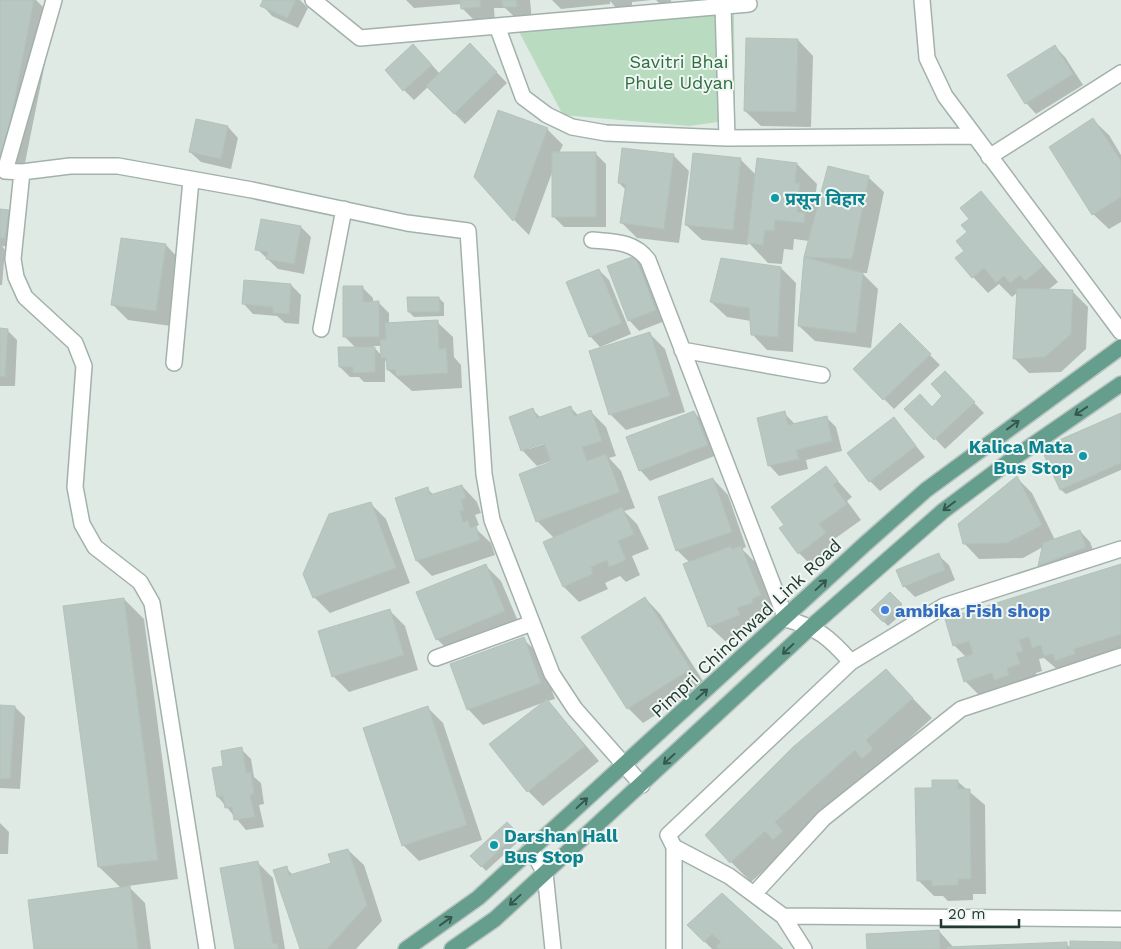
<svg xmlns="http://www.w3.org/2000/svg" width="1121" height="949" viewBox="0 0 1121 949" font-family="'Work Sans','Noto Sans Devanagari',sans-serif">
<rect width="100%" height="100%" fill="#e0eae5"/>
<path fill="#b9dbc0" d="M734 14 735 113 718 122 689 126 563 115 518 30Z"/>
<path fill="#0003" fill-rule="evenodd" d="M0 0H36L54 18 22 178 0 174Z
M264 0H300L308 8 298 28 272 16 262 5Z
M406 0H530L532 21 520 22 505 8H494L495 22 477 23 462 8V4L414 8Z
M552 0H652L632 2V9L619 11 610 1V4L561 9Z
M656 0H671L672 8 665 9Z
M798 40 813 56 811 127 761 126 745 111Z
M470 45 507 83 465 124 428 87 414 100 404 90 424 56 440 74Z
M1055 47 1065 57 1083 85 1036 114 1026 103Z
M197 120 228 127 238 138 231 169 201 162 190 152Z
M1093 120 1109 135 1121 155V222L1109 229 1093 214Z
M547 129 563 145 559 153 596 154 606 164V227H564L553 216V170L529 235 514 220Z
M673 155 689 171 679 243 637 238 622 223 626 190 619 183Z
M740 159 756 175 797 164 817 184 815 199 819 204 868 177 884 192 867 273H862L878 289 871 348 815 341 799 326 805 257 809 241 794 239 793 250 784 249 782 264 768 263 748 242V245L702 240 686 225Z
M981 193 1058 282 1048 290 1072 291 1088 307 1086 349 1061 372 1029 373 1014 358 1018 292 1012 297 999 284 988 293 973 277 966 251 970 219Z
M0 210 8 211 19 222 15 248 2 246 5 250 2 285H0Z
M301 227 311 237 304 274 278 269 257 249Z
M166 245 181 261 171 326 128 320 112 304Z
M635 258 645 268 665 321 639 331 629 320Z
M781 268 796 283 793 352 767 350 752 334 751 321 727 317 711 302Z
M599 270 609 280 631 334 600 347 590 336Z
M291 285 301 295 299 324 285 323 277 316 253 314 243 303Z
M363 288 373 298V303H379L389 313V324L437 322 453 337 454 357 461 365 462 388 412 391 388 370V363L385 360V382H364L359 377H350L340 367 356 348 344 336ZM373 346H382V356Z
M439 298 444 303V316L414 317 409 312Z
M900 325 940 365 894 409 854 369Z
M0 330H7L17 340 15 386H0Z
M650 334 665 349 685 412 626 430 611 415 591 351Z
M945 373 984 413 945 449 906 409H932L944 396Z
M570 407 579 416 590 411 606 427 616 456 609 458 621 471 635 508 624 511 637 524 649 549 632 556 640 575 626 582 620 576 605 583 608 589 579 602 564 587 544 543 554 538 537 521 551 461 537 466 522 450 533 410 541 418ZM549 440 550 442 529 449V447Z
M694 412 704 423 717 455 650 481 640 470Z
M784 413 795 424 826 417 836 427 842 451 806 460 808 469 779 476 769 465Z
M1121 414V470L1066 494 1061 490Z
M894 419 925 457 880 491 870 481Z
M826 468 852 497 847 501 861 520 833 540 840 549 814 568 799 553 786 525Z
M1017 478 1032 493 1055 540 1080 531 1090 542 1096 558 1050 575 1040 565 1043 547 1023 558 979 559 964 543Z
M713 479 728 495 746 547 742 549 756 563 775 611 766 614 768 618 752 624 754 630 725 641 709 626 690 563 677 550Z
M462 486 477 502 481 513 475 515 479 525 474 527 491 543 495 555 432 576 417 561 396 499 427 489 434 495Z
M371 504 386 519 410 583 330 613 314 597Z
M938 555 949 565 955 580 915 597 904 586Z
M485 565 501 581 520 626 452 654 437 639Z
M1121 566V660L1093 668 1095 674 1076 680 1070 674 1065 676 1044 658 1039 659 1042 671 1036 673 1039 684 1026 688 1028 695 1015 699 1010 693 985 701 965 681 966 657 954 645Z
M890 594 906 610 888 626 873 610Z
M645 598 660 614 705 684 643 723 628 708Z
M124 599 144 619 178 879 128 886 145 903 151 949H36L121 888 99 867Z
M389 610 405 626 418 670 349 692 333 676Z
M523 639 539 654 555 699 548 701 599 761 543 806 528 791 542 703 483 725 468 709Z
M886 671 932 718 751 882 731 862Z
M0 706 15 707 25 717 20 789 0 788Z
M427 707 443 723 482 840 419 861 404 846 364 728Z
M241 749 251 759 254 777 261 783 264 804 259 805 264 827 246 830 218 797 214 769 225 767Z
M957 781 985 805 986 894H973V900L948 901 943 896H934L918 880 933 789Z
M0 823 9 832 8 854H0Z
M507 824 521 839 486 871 472 856Z
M348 850 364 865 382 921 356 949H301L286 868 293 875 333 864Z
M257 862 273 878 285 949H236Z
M688 925 781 949H712Z
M939 931 954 948 1066 944 1072 949 1121 943V949H868Z"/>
<path fill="#b8c7c1" stroke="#b2c3bb" d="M0 0H34L3 159 0 158Z
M263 0H296L287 18 260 6Z
M460 0H480L481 7 461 9Z
M502 0H516L517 7H503Z
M746 38 798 39 796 112 744 111Z
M470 43 497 72 454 114 426 86Z
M413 44 432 65 403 91 385 70Z
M1055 45 1073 74 1025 104 1007 75Z
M498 110 548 128 513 221 474 177Z
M1093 118 1121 161V197L1092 215 1049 147Z
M196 119 228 126 221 159 189 152Z
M622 148 674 154 664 229 620 223 626 184 618 183Z
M552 152H596V217H552Z
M693 153 741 158 733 230 685 225Z
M757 158 797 163 795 183H800L797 212 805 213 804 223 775 220 774 231 765 230 763 245 747 243Z
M828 166 869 176 852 259 804 257Z
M981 191 1043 266 1025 281 1020 275 1010 283 1004 276 996 283 984 268 972 278 955 258 964 251 956 241 967 232 961 225 969 219 960 208Z
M0 209 9 210 5 238H0Z
M261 219 301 226 294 264 266 259 268 252 255 250Z
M121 238 166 244 156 311 111 305Z
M635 256 656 310 628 321 607 266Z
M804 257 863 273 856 333 798 326Z
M721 258 781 267 778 337 751 335 749 308 710 302Z
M599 269 622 323 589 337 566 282Z
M244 280 291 284 289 314 273 313V307L242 304Z
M343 286H363V302L379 301V337H343Z
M1017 288 1073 290 1071 334 1045 357 1013 359Z
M407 297H439L440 312H408Z
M438 320 439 349 446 348 448 373 396 376V370H387L386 358H381L380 340 386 339 385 323Z
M900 323 931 354 883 400 853 369Z
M0 328 8 329 5 377 0 376Z
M650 332 670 396 609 415 589 351Z
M338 347H375V372L353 373V367H339Z
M945 371 975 402 934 440 904 409 920 394 932 407 942 396 931 384Z
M571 406 574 416 591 410 602 441 582 447 587 461 606 454 620 492 536 522 519 474 551 462 544 443 521 451 509 417 533 408 537 418Z
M694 411 708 445 639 471 626 437Z
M785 411 788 425 827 416 832 441 796 450 799 459 768 466 757 418Z
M1121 413V463L1060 490 1041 448Z
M894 417 916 446 869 482 847 453Z
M826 466 838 481 833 485 847 504 819 524 826 533 798 554 779 528 784 525 771 507Z
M1017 476 1042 525 1007 543 963 544 958 524Z
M713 478 732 532 676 551 658 497Z
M462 485 466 498 461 500 464 510 460 511 463 522 468 520 470 528 476 526 480 540 416 561 395 498 428 487 430 495Z
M371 502 396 568 313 598 303 574 329 514Z
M622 507 634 534 618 541 626 560 609 567 607 560 591 567 593 574 563 587 543 542Z
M1080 530 1086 547 1038 566 1043 543Z
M731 546 732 549 741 546 761 595 752 599 753 603 737 608 740 615 708 627 683 564Z
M939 553 945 570 903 587 896 570Z
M486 564 505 611 436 640 416 592Z
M1121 564V634L1074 649 1075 654 1055 661 1053 654 1044 656 1041 645 1032 648 1029 637 1019 640 1023 651 1016 653 1020 664 1007 668 1009 675 994 680 992 673 964 682 957 659 973 654 969 641 953 646 945 619Z
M890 592 902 604 883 622 871 610Z
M645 597 691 669 627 709 581 637Z
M124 598 158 860 98 867 63 606Z
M390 609 404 655 332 677 318 631Z
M524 637 541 683 467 710 450 664Z
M886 669 913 698 866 740 873 749 862 759 855 750 775 822 783 831 773 840 765 831 730 863 705 835 793 747Z
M547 699 585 746 527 792 489 744Z
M0 705 15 706 10 779H0Z
M428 706 467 825 402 846 363 728Z
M242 747 246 773 251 772 254 794 250 795 255 817 234 820 232 807 225 808 223 796 217 797 212 768 223 766 221 751Z
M932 780H958V789H970L971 879H958V885L932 886V880L917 881 915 788H932Z
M507 822 518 833 481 867 470 856Z
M348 849 367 905 327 949H300L273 870 287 866 289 875 331 863 328 854Z
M258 861 273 944 277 943 278 949H235L220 868Z
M130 886 138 949H34L28 900Z
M722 893 783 949H719L716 946 721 942 712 934 704 942 687 925Z
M939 930 940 949H867L866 934Z
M1070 941 1121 942V949H1070Z
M1067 942V949H947V947Z"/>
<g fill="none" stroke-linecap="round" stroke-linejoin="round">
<defs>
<path id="minor" d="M54 0 5 171 22 172 70 166H118L252 190 407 223 468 231 484 474 492 520 552 674 575 709 642 785
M313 0 360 38 749 4
M922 0 927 58 945 96 1121 332
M723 6 727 138
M497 26 523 97 547 115 572 127 606 133 727 138 974 136
M989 157 1121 73
M22 172 13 259 16 277 25 297 75 343 84 366 75 487 82 524 95 547 140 582 152 603 207 949
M592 240C614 242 634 241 648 260L786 619C818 628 829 637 851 662
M321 329 344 209
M682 350 822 375
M174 363 191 180
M436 658 532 623
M674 847 729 876 783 916 804 949
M531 849 545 873 553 949
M754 894 824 818 961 709 1121 656
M783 916 1121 919
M674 949V847L668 835 851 662 944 606 1121 549"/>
<path id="major" d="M406 949 478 898 865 544 926 490 1121 347
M452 949 495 919 812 626 943 511 1015 457 1121 384"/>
</defs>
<use href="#minor" stroke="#a3b1ac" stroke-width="18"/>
<use href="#major" stroke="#bcc4c2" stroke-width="18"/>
<use href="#minor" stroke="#fff" stroke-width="15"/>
<use href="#major" stroke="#669e8d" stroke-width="15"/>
</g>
<defs><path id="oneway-shaft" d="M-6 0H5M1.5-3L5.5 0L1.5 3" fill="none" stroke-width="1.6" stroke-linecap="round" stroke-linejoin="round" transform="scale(1.25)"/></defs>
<g stroke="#36574d">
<use href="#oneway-shaft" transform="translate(1081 411) rotate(146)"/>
<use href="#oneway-shaft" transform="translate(1013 425) rotate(-36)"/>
<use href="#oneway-shaft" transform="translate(949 506) rotate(143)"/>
<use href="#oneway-shaft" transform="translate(821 585) rotate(-43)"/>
<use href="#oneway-shaft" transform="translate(788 649) rotate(137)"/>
<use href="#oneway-shaft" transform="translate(702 694) rotate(-42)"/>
<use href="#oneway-shaft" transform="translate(669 759) rotate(137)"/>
<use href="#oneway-shaft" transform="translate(582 803) rotate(-43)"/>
<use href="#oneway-shaft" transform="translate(515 900) rotate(137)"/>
<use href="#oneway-shaft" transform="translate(446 921) rotate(-36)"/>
</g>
<g fill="#0f9aa8" stroke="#f0f7f3" stroke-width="2">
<circle cx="775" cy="198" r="5"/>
<circle cx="1083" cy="456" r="5"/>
<circle cx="494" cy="845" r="5"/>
</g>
<circle fill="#3f7fe0" stroke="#f0f7f3" stroke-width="2" cx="885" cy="610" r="5"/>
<g text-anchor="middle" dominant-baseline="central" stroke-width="4" stroke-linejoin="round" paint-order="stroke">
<g font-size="18" fill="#2d6e43" stroke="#f0f7f3">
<text x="679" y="61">Savitri Bhai<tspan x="679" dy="21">Phule Udyan</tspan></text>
</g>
<g font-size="18" font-weight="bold" fill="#0d838f" stroke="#f0f7f3" text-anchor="start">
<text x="785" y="198">प्रसून विहार</text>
<text x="1073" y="446" text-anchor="end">Kalica Mata<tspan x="1073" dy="21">Bus Stop</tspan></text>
<text x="504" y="835">Darshan Hall<tspan x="504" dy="21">Bus Stop</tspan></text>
</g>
<g font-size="18" font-weight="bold" fill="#366cbe" stroke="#f0f7f3" text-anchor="start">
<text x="895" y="610">ambika Fish shop</text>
</g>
<g font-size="18" fill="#213932" stroke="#f0f7f3">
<text transform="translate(746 628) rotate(-43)">Pimpri Chinchwad Link Road</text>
</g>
</g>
<path d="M941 919v8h78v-8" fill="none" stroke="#213932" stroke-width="2.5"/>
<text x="948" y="919" font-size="15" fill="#213932" stroke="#f0f7f3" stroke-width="4" paint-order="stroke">20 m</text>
</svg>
